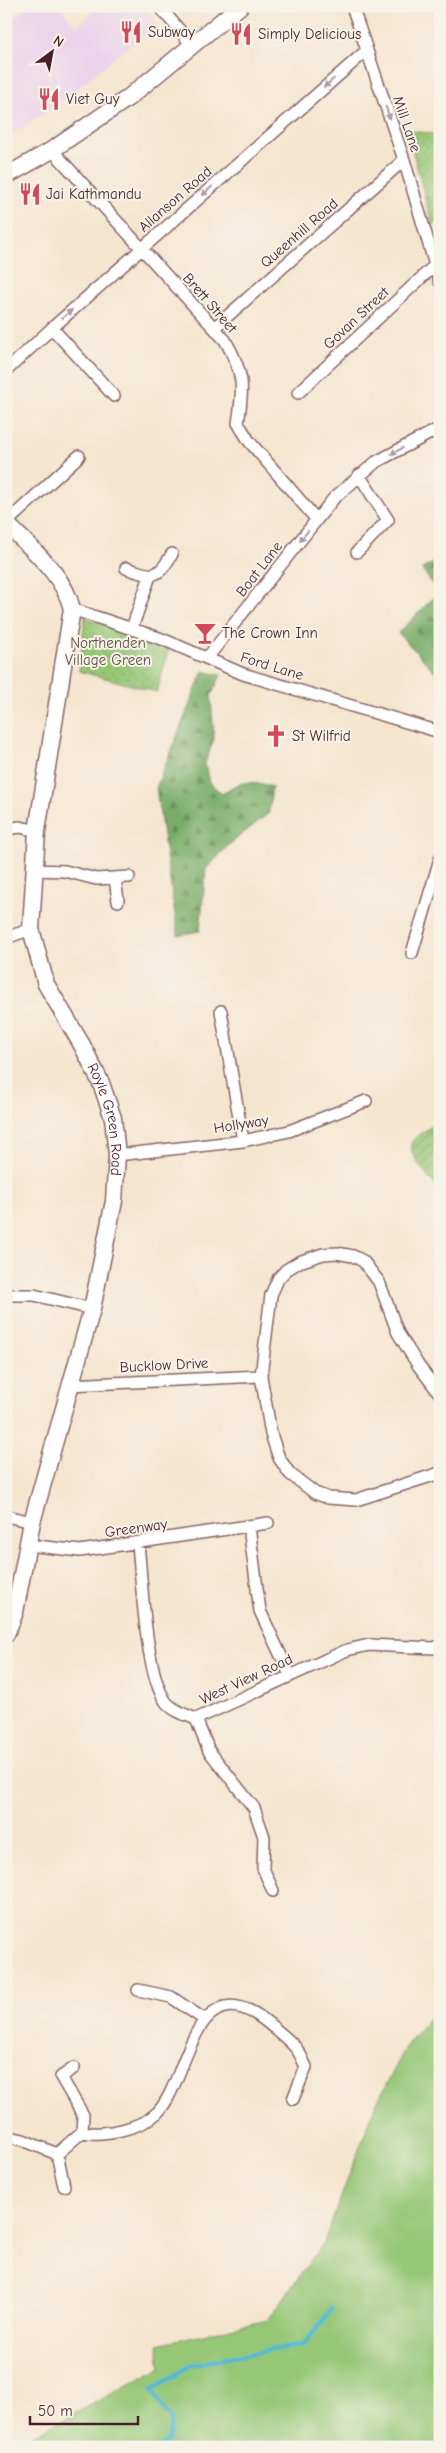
<svg xmlns="http://www.w3.org/2000/svg" width="446" height="2453" viewBox="0 0 446 2453" font-family="'Comic Neue',sans-serif">
<defs>
<pattern id="forest-firs" width="22" height="20" patternUnits="userSpaceOnUse" patternTransform="scale(1.25)"><rect width="22" height="20" fill="#78ac68"/><path d="M5 1l3.5 6h-7zM16 11l3.5 6h-7z" fill="#648b56"/></pattern>
<pattern id="park-dots" width="8" height="8" patternUnits="userSpaceOnUse" patternTransform="scale(1.25)"><rect width="8" height="8" fill="#96c777"/><path d="M2 2h.1M6 6h.1" fill="none" stroke="#83aa67" stroke-width="1.8" stroke-linecap="round"/></pattern>
<pattern id="garden-furrows" width="10" height="10" patternUnits="userSpaceOnUse" patternTransform="scale(1.25)"><rect width="10" height="10" fill="#96c777"/><path d="M-1 1l2-2M0 10L10 0M9 11l2-2" fill="none" stroke="#83aa67"/></pattern>
</defs>
<rect width="100%" height="100%" fill="#f7f3e8"/>
<filter id="ink" filterUnits="userSpaceOnUse"><feTurbulence type="fractalNoise" baseFrequency=".02" numOctaves="2"/><feDisplacementMap in="SourceGraphic" scale="10" xChannelSelector="R" yChannelSelector="G"/><feConvolveMatrix kernelMatrix="1 2 1 2 8 2 1 2 1" color-interpolation-filters="sRGB"/></filter>
<filter id="wash" filterUnits="userSpaceOnUse"><feTurbulence type="fractalNoise" baseFrequency=".0096" numOctaves="4" result="noise"/><feDisplacementMap in="SourceGraphic" scale="20" xChannelSelector="R" yChannelSelector="G"/><feGaussianBlur stdDeviation="1.12" result="paint"/><feColorMatrix in="noise" values="0 0 0 0 0 0 0 0 0 0 0 0 0 0 0 0 0 1.4 0 .05"/><feComposite in="paint" operator="in"/></filter>
<g filter="url(#wash)">
<rect width="100%" height="100%" fill="#f5e5cf"/>
<path fill="#ecd1ea" d="M29 6H60L76 26 100 6H144L158 23 53 107 6 138V24Z"/>
<path fill="#96c777" stroke="#707351" d="M433 2014 440 2017V2447H13L161 2367 158 2344 268 2320 324 2242 377 2102 409 2042Z"/>
<path fill="url(#forest-firs)" stroke="#61664a" d="M440 559V677L398 633 438 593 422 569Z
M203 671 221 675 211 696 214 739 205 763 209 782 222 794C239 780 252 780 272 787L269 813 230 844 206 869 200 931 178 935 156 788Z"/>
<path fill="url(#park-dots)" stroke="#707351" d="M407 130 440 135V223H432Z
M85 617 169 649 157 692 79 671Z"/>
<path fill="url(#garden-furrows)" stroke="#707351" d="M440 1121V1191C433 1182 405 1153 412 1142 417 1134 432 1127 440 1121Z"/>
<g fill="none" stroke-linecap="round" stroke-linejoin="round">
<path stroke="#52b9d1" stroke-width="4.5" d="M158 2447 167 2441 172 2421 152 2390 190 2365 304 2344 332 2309"/>
</g>
</g>
<g filter="url(#ink)">
<g fill="none" stroke-linecap="round" stroke-linejoin="round">
<defs>
<path id="minor" d="M159 6 192 45
M352 6 404 160 440 282
M52 150 225 340C244 373 244 386 238 423L249 441 316 519
M52 328 114 396
M214 328 404 160
M6 371 52 328 366 51
M298 393 434 266
M6 523 79 456
M357 552 388 520 359 475
M126 568C153 577 157 580 172 554
M72 609 162 639 243 674 440 732
M132 628 150 576
M207 658 334 498 376 462 440 428
M6 829 20 827 37 831
M33 870 65 871 96 879 129 877
M115 878 118 901
M6 938 31 929
M412 953 440 859
M221 1011 243 1141
M117 1155 243 1141 289 1131 366 1101
M6 1295H34L92 1309
M69 1385 261 1376
M440 1394 418 1365 398 1333 379 1282 363 1261 353 1256 337 1253 323 1254 299 1262 286 1270 278 1279 271 1295 261 1376 271 1434 279 1458 290 1474 315 1493 328 1498 356 1500 440 1473
M6 1516 32 1522
M249 1527 260 1611 290 1675
M138 1544C142 1581 145 1673 166 1702 173 1711 186 1715 196 1719L347 1650 369 1645 434 1648 440 1646
M28 1545 80 1551 268 1523
M196 1719 209 1751 254 1808 264 1837 263 1868 273 1891
M138 1990 171 1997 205 2020
M74 2068 61 2077 83 2115 82 2132
M6 2136 23 2140 57 2154 82 2132C104 2136 140 2129 157 2113 187 2084 191 1979 254 2013 263 2018 288 2039 295 2047 300 2052 303 2061 306 2067L293 2099
M57 2154 64 2186"/>
<g id="secondary">
<path d="M6 176 52 150 128 98 240 6"/>
<path id="s1" d="M6 523C30 548 64 574 72 609L37 831 31 929 46 984 82 1045 101 1083 113 1118 117 1155 114 1201 92 1309 32 1522 15 1612 6 1634"/>
</g>
</defs>
<use href="#minor" stroke="#866464" stroke-width="14"/>
<use href="#secondary" stroke="#866464" stroke-width="19"/>
<use href="#minor" stroke="#fff" stroke-width="11"/>
<use href="#secondary" stroke="#fff" stroke-width="16"/>
</g>
<defs><path id="oneway-solid" d="M-6-.8H1V-3.2L6.5 0L1 3.2V.8H-6Z" transform="scale(1.25)"/></defs>
<g fill="#ae9aa0">
<use href="#oneway-solid" transform="translate(329 83) rotate(139)"/>
<use href="#oneway-solid" transform="translate(388 113) rotate(70)"/>
<use href="#oneway-solid" transform="translate(207 191) rotate(139)"/>
<use href="#oneway-solid" transform="translate(67 314) rotate(-41)"/>
<use href="#oneway-solid" transform="translate(397 451) rotate(152)"/>
<use href="#oneway-solid" transform="translate(304 536) rotate(128)"/>
</g>
</g>
<defs>
<symbol id="restaurant-bare" viewBox="-9 -9 18 18"><path d="M-5-6h1v4h1v-4h1v4h1v-4h1v5L-1.5 .5V6h-2V.5L-5-1ZM5-6V6H3V1.5H1.5Q1.5-4 5-6Z" fill="#d1495b" stroke="#f7f3e8" stroke-width="2.5" paint-order="stroke"/></symbol>
<symbol id="bar-bare" viewBox="-9 -9 18 18"><path d="M-6-5H6L.8 .8V4.5H3.5V6h-7V4.5H-.8V.8Z" fill="#d1495b" stroke="#f7f3e8" stroke-width="2.5" paint-order="stroke"/></symbol>
<symbol id="church-bare" viewBox="-9 -9 18 18"><path d="M-1.2-6h2.4v3.5h3.3v2.4h-3.3V6h-2.4V-.1h-3.3v-2.4h3.3Z" fill="#d1495b" stroke="#f7f3e8" stroke-width="2.5" paint-order="stroke"/></symbol>
</defs>
<g fill-rule="evenodd">
<use href="#restaurant-bare" x="115" y="16" width="32" height="32"/>
<use href="#restaurant-bare" x="225" y="18" width="32" height="32"/>
<use href="#restaurant-bare" x="33" y="83" width="32" height="32"/>
<use href="#restaurant-bare" x="14" y="178" width="32" height="32"/>
<use href="#bar-bare" x="189" y="617" width="32" height="32"/>
<use href="#church-bare" x="260" y="720" width="32" height="32"/>
</g>
<g text-anchor="middle" dominant-baseline="central" stroke-width="4" stroke-linejoin="round" paint-order="stroke">
<g font-size="15" fill="#4a1f2b" stroke="#f7f3e8" text-anchor="start">
<text x="148" y="32">Subway</text>
<text x="258" y="34">Simply Delicious</text>
<text x="66" y="99">Viet Guy</text>
<text x="46" y="194">Jai Kathmandu</text>
<text x="222" y="633">The Crown Inn</text>
<text x="292" y="736">St Wilfrid</text>
</g>
<g font-size="15" fill="#4a1f2b" stroke="#f7f3e8">
<text transform="translate(407 124) rotate(71)">Mill Lane</text>
<text transform="translate(175 199) rotate(-41)">Allanson Road</text>
<text transform="translate(299 233) rotate(-41)">Queenhill Road</text>
<text transform="translate(210 303) rotate(49)">Brett Street</text>
<text transform="translate(356 318) rotate(-43)">Govan Street</text>
<text transform="translate(259 569) rotate(-52)">Boat Lane</text>
<text transform="translate(272 666) rotate(17)">Ford Lane</text>
<text stroke="none"><textPath href="#s1" startOffset="640">Royle Green Road</textPath></text>
<text transform="translate(241 1124) rotate(-9)">Hollyway</text>
<text transform="translate(164 1365) rotate(-3)">Bucklow Drive</text>
<text transform="translate(136 1528) rotate(-8)">Greenway</text>
<text transform="translate(246 1679) rotate(-25)">West View Road</text>
</g>
<g font-size="15" fill="#615142" stroke="#f7f3e8">
<text x="108" y="643">Northenden<tspan x="108" dy="17">Village Green</tspan></text>
</g>
</g>
<rect width="446" height="2453" fill="none" stroke="#f7f3e8" stroke-width="25"/>
<g transform="translate(52 52) rotate(32)" stroke="#f7f3e8" stroke-width="4" paint-order="stroke">
<path d="M0-4L9 19L0 12L-9 19Z" fill="#4a1f2b"/>
<text y="-8" font-size="14" font-weight="bold" text-anchor="middle" fill="#4a1f2b">N</text>
</g>
<path d="M30 2416v8h108v-8" fill="none" stroke="#4a1f2b" stroke-width="2.5"/>
<text x="38" y="2416" font-size="15" fill="#4a1f2b" stroke="#f7f3e8" stroke-width="4" paint-order="stroke">50 m</text>
</svg>
